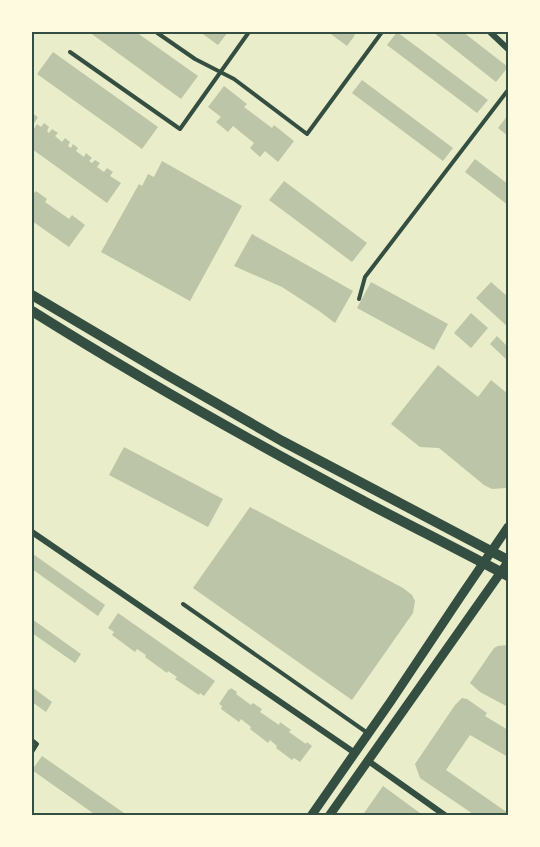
<svg xmlns="http://www.w3.org/2000/svg" width="540" height="847" viewBox="0 0 540 847" font-family="'Public Sans',sans-serif">
<rect width="100%" height="100%" fill="#e9edc9"/>
<path fill="#bcc5a7" d="M89 32H136L198 76 181 99Z
M200 32H228L218 45Z
M328 32H350L355 35 347 46Z
M397 32 488 100 477 113 387 45Z
M433 32H463L508 67 496 82Z
M53 52 158 127 142 149 37 74Z
M362 80 453 148 443 161 352 93Z
M224 86 247 104 244 107 272 128 274 125 294 141 278 162 265 151 260 157 250 148 254 143 233 126 228 132 216 122 221 117 208 107Z
M32 113 38 117 32 127Z
M508 115V136L498 128Z
M44 123 49 127 47 131 49 133 52 129 58 133 55 136 62 142 65 138 70 142 68 146 71 148 73 144 78 148 76 151 84 157 86 153 92 158 89 161 92 163 95 160 100 163 97 167 104 172 107 168 113 172 110 176 121 183 107 203 32 149V132L37 124 41 127Z
M475 159 508 184V205L465 172Z
M162 161 242 206 190 301 101 252 139 184 142 186 148 174 154 177Z
M284 181 367 243 352 262 269 200Z
M36 191 47 199 45 202 69 219 72 215 85 225 69 247 32 221V193L33 194Z
M252 234 353 291 335 323 319 311 282 287 234 266Z
M371 282 448 324 434 350 357 308Z
M491 282 508 297V327L476 298Z
M471 313 488 328 471 348 454 333Z
M497 336 508 347V361L490 344Z
M438 365 478 397 491 380 508 394V486L506 488 492 489 484 485 439 448 420 447 391 424Z
M124 447 223 499 208 527 109 475Z
M250 507 403 588 412 595 415 601 413 613 352 700 193 588Z
M33 554 105 605 98 616 32 569Z
M118 613 215 681 204 696 200 693 199 695 175 679 177 677 168 671 167 673 145 657 146 655 137 649 135 652 112 635 114 632 108 628Z
M32 619 81 654 75 663 32 633Z
M508 645V707L480 692 470 683 494 648 498 646Z
M32 687 52 702 46 712 32 702Z
M231 688 237 692 236 694 251 705 253 703 262 709 260 712 279 725 280 722 291 730 289 732 306 744 307 742 312 746 300 762 294 758 292 760 276 748 277 746 270 740 268 743 250 729 251 727 241 719 239 722 221 709 222 706 219 704 229 689 230 690Z
M462 698 467 699 487 713 485 716 508 730V757L470 735 446 770 508 813V816H476L420 778 415 764 455 705Z
M42 756 124 813 122 816H97L32 770Z
M383 786 424 816H362Z"/>
<g fill="none" stroke-linecap="round" stroke-linejoin="round">
<path stroke="#344e41" stroke-width="4" d="M156 32 195 59 234 79 307 134 382 32
M70 52 180 129 249 32
M359 299 365 277 508 90
M183 604 369 734
M32 740 37 744 32 752"/>
<path stroke="#344e41" stroke-width="6" d="M490 32 508 49
M32 532 355 753
M367 760 446 816"/>
<path stroke="#344e41" stroke-width="9" d="M311 816 391 701 461 596 508 527
M329 816 508 562"/>
<path stroke="#344e41" stroke-width="10" d="M32 295 167 375 282 441 508 560
M32 311C142 380 256 444 371 505 417 529 463 552 508 576"/>
</g>
<rect width="540" height="847" fill="none" stroke="#fefae0" stroke-width="66"/>
<rect x="33" y="33" width="474" height="781" fill="none" stroke="#344e41" stroke-width="2"/>
</svg>
